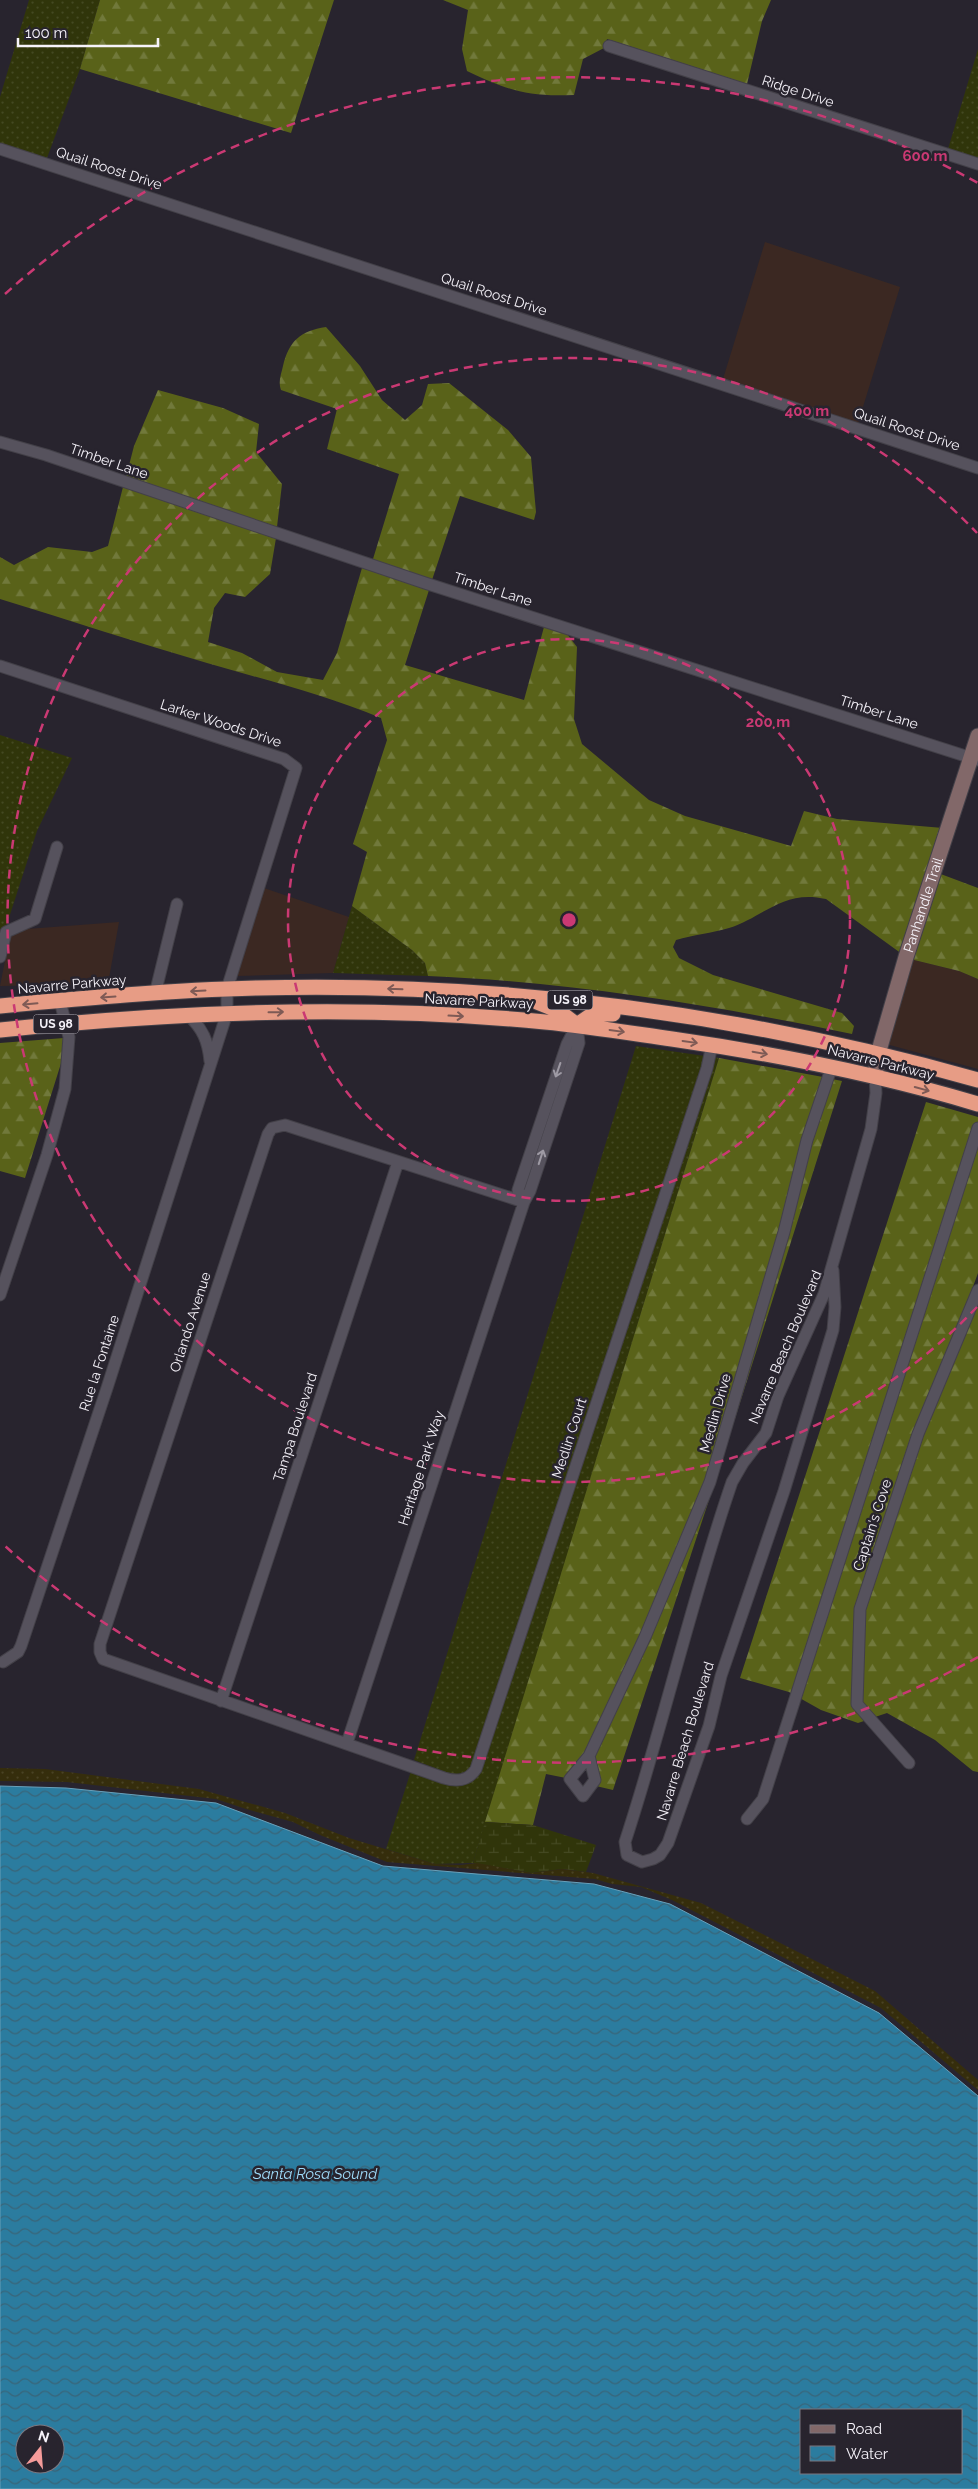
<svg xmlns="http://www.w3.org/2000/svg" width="978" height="2489" viewBox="0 0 978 2489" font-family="Raleway,sans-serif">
<defs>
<pattern id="grass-dots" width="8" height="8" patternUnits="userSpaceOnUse" patternTransform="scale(1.25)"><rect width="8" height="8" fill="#30350a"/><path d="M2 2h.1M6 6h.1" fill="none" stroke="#444922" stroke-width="1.8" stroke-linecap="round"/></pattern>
<pattern id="forest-firs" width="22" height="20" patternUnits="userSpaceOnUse" patternTransform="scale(1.25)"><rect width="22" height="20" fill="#596219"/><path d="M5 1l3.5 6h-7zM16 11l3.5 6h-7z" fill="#71793b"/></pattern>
<pattern id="wetland-marsh" width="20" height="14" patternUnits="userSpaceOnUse" patternTransform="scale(1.25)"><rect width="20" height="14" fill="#30350a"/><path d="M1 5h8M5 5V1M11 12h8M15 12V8" fill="none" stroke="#444922"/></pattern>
<pattern id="sand-dots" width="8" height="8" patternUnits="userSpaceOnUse" patternTransform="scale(1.25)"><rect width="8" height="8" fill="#352d0c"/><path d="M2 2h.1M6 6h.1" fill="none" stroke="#494224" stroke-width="1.8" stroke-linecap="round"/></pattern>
<pattern id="water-waves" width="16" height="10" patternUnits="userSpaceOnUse" patternTransform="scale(1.25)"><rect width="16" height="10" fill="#2b7c9f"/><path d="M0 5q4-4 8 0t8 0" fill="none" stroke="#396579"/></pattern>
</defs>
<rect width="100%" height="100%" fill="#28242e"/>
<path fill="#3b2822" d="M765 242 900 287 858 423 723 379Z
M264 888 349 917 333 973 236 976Z
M119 922 108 984 0 986 10 936 27 929Z
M910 959 959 971 978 979V1069L886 1044Z"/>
<path fill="url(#grass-dots)" d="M29 0H100L80 69 47 158 0 143V97Z
M978 49V158L948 149Z
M0 735 72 758 37 831 6 927 0 936Z
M352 906 412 950 425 963 428 976 333 973Z
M636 1046 705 1056 472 1767 469 1771 453 1775 414 1760Z
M714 1057 719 1058 473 1863 435 1864 386 1849 411 1771C434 1780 464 1797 481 1770Z"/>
<path fill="url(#forest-firs)" d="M100 0H334L291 133 80 69Z
M443 0H771L762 21 747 84 607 39 604 48 583 59 574 95C527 97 510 91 467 71L462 49 468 10Z
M326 327 360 366 382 400 405 420 422 405 428 384 449 383 508 430 531 457 536 512 534 520 460 496 432 580 367 558 373 559 399 474 327 449 337 409 281 390C278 381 281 375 283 366 289 341 300 331 326 327Z
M158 390 223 408 259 424 256 452 282 484 277 527 126 477 134 446Z
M123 487 276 538 270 574 245 597 225 593 214 608 208 642 242 653 277 672 323 680 337 653 362 568 429 590 405 665 524 700 544 627 567 634 577 647 574 719 582 744 649 800 685 816 791 846 804 811 837 819 943 828 902 954 826 899C783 889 764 917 729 928 712 933 693 935 676 940L673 947 679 958 713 975 842 1013 854 1026 852 1034C712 1005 571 982 428 976L425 963 412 950 352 906 367 852 353 844 387 740 381 718C325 695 266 680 207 663 138 643 69 620 0 599V557L14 565 48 547 92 552 108 546Z
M938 873 978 888V979L959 971 910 959Z
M64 1038 63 1057 25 1178 0 1171V1043Z
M719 1058 823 1077 706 1480 641 1635 586 1751 566 1778 546 1774 533 1825 485 1822Z
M832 1079 842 1081 718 1472 812 1141Z
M926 1102 978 1117V1273L855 1608 852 1705 864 1721 858 1723 821 1710 789 1692 740 1678Z
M978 1302V1772L973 1771 935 1740 887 1713 875 1717 862 1702 865 1610 922 1436Z
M713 1488 613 1790 596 1786 595 1754Z"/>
<path fill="url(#wetland-marsh)" d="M485 1822 533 1825 596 1845 586 1872 562 1869 532 1873 473 1863Z"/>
<path fill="url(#sand-dots)" d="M0 1768 45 1769 199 1789 285 1813 349 1838 435 1864 461 1865 477 1863 532 1873 562 1869 593 1873 701 1903 875 1991 978 2080V2090L881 2008 672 1900 641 1887 612 1884 595 1879 387 1862 320 1835 293 1822 246 1809 216 1799 67 1782 0 1781Z"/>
<path fill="url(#water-waves)" stroke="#68a0ba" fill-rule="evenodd" d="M0 1786 66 1788 216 1803 383 1866 594 1884 670 1904 879 2013 978 2096V2489H0ZM802 2410H962V2473H802ZM25 2434H55V2464H25Z"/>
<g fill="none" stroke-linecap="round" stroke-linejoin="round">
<defs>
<path id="street" d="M609 46 978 164
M0 149 978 468
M0 442 46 455 425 583 978 760
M0 666 284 759 296 768 227 989V1013L107 1388 21 1646 18 1652 3 1662
M0 957 6 932 35 919 57 847
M155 994 177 904
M188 1015C203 1029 208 1041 210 1061
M524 1202 285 1125 272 1128 268 1134 100 1644V1652L103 1659 444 1778C457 1782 468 1781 476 1769L707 1068 712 1045
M524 1202 518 1190 567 1044 577 1025
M833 1270 835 1307 833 1330 784 1491 721 1676 709 1726 668 1843 660 1855 653 1859 642 1862 627 1855 625 1842C664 1723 691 1601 732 1482L743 1463 766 1433 778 1396 824 1294 871 1129 876 1093 875 1076
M0 1295 47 1155 65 1089 69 1037 60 1001
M221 1701 398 1162
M347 1743 524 1202 530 1191 579 1043 577 1025
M589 1756 595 1780 583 1796 570 1779 589 1756 645 1637 710 1482 784 1232 807 1140 832 1066
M909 1763 857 1704 860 1609 918 1434 978 1290
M747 1819 763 1799 978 1128"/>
<g id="secondary">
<path id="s1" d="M875 1076 878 1054 906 957 978 736"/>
</g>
<path id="highway" d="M537 1002 557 1010 577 1025 593 1014H613
M0 1006C85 998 172 990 257 988 500 982 744 1014 978 1080
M0 1030C181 1011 363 1004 545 1022 587 1026 630 1033 672 1039 776 1054 878 1074 978 1104"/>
</defs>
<use href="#street" stroke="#434048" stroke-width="13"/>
<use href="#secondary" stroke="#434048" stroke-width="17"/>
<use href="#highway" stroke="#434048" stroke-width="17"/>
<use href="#street" stroke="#56525d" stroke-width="11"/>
<use href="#secondary" stroke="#826869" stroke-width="15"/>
<use href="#highway" stroke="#e79c85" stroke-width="15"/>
</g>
<defs><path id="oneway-shaft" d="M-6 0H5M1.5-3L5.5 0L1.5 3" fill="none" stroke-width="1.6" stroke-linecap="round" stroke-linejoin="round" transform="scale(1.25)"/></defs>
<g stroke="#7e5a55">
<use href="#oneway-shaft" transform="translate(395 989) rotate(-178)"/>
<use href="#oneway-shaft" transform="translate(198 991) rotate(177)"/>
<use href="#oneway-shaft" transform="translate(108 997) rotate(176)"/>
<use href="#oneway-shaft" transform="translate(30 1004) rotate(175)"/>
<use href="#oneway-shaft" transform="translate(276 1012) rotate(-1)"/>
<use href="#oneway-shaft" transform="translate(456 1016) rotate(3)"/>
<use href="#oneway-shaft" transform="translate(617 1031) rotate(8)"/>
<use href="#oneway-shaft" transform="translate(690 1042) rotate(8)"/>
<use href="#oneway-shaft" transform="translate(760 1053) rotate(10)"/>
<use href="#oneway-shaft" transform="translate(922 1089) rotate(15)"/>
</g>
<g stroke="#9e9aa4">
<use href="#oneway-shaft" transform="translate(558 1070) rotate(109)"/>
<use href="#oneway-shaft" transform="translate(541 1157) rotate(-72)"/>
</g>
<g fill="none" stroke="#ca3973" stroke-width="2.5" stroke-dasharray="9 6">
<circle cx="569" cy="920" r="281"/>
<path d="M977 1307A562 562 0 1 1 977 533"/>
<path d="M978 1657A843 843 0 0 1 5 1546M5 294A843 843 0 0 1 978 183"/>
</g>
<g text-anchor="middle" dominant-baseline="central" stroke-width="5" stroke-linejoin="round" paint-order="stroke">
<g fill="#28242e" stroke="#b8b5bd" stroke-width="1">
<rect x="547.5" y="990.5" width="45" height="19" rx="4"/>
<rect x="33.5" y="1014.5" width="45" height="19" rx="4"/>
</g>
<g font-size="12" font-weight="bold" fill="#f6f3fa">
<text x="570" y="1000">US 98</text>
<text x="56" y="1024">US 98</text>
</g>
<g font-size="14" fill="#f6f3fa" stroke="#28242e">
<text transform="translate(798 91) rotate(18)">Ridge Drive</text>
<text transform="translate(109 168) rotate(18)">Quail Roost Drive</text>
<text transform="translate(494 294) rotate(18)">Quail Roost Drive</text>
<text transform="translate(907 429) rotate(18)">Quail Roost Drive</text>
<text transform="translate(109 461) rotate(19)">Timber Lane</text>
<text transform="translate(493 589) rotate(18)">Timber Lane</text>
<text transform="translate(879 712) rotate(18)">Timber Lane</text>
<text transform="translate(221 723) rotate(18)">Larker Woods Drive</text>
<text stroke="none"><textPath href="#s1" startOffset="178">Panhandle Trail</textPath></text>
<text transform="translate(72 984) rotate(-5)">Navarre Parkway</text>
<text transform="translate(479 1001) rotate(3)">Navarre Parkway</text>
<text transform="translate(881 1062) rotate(14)">Navarre Parkway</text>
<text transform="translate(190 1322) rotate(-72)">Orlando Avenue</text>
<text transform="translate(785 1347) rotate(-67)">Navarre Beach Boulevard</text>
<text transform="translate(99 1363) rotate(-72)">Rue la Fontaine</text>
<text transform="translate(715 1413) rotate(-74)">Medlin Drive</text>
<text transform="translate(295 1427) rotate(-72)">Tampa Boulevard</text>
<text transform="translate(569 1438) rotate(-72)">Medlin Court</text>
<text transform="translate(421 1468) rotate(-72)">Heritage Park Way</text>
<text transform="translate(872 1525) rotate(-72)">Captain's Cove</text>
<text transform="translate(685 1741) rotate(-73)">Navarre Beach Boulevard</text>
</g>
<g font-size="15" font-style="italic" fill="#9fdbfa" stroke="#28242e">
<text x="315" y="2174">Santa Rosa Sound</text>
</g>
</g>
<circle cx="569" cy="920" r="8" fill="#ca3973" stroke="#28242e" stroke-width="2.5"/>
<g font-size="15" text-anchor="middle" font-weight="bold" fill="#ca3973" stroke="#28242e" stroke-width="5" stroke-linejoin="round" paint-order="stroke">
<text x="925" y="161">600 m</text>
<text x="807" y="416">400 m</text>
<text x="768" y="727">200 m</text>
</g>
<rect x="800" y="2409" width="162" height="65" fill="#28242e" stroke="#7a7780"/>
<rect x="810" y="2425" width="25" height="8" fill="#826869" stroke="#7a7780"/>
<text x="846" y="2434" font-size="15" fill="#f6f3fa">Road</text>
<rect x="810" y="2446" width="25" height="15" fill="url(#water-waves)" stroke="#7a7780"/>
<text x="846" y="2459" font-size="15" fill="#f6f3fa">Water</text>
<g transform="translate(40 2449) rotate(17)"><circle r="24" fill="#28242e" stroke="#7a7780"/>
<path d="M0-4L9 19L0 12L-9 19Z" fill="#f59b9a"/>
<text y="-8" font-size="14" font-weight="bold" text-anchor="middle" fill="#f6f3fa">N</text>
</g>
<path d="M18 38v8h140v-8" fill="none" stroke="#f6f3fa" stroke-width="2.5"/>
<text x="25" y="38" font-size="15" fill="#f6f3fa" stroke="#28242e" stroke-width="4" paint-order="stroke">100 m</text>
</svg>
